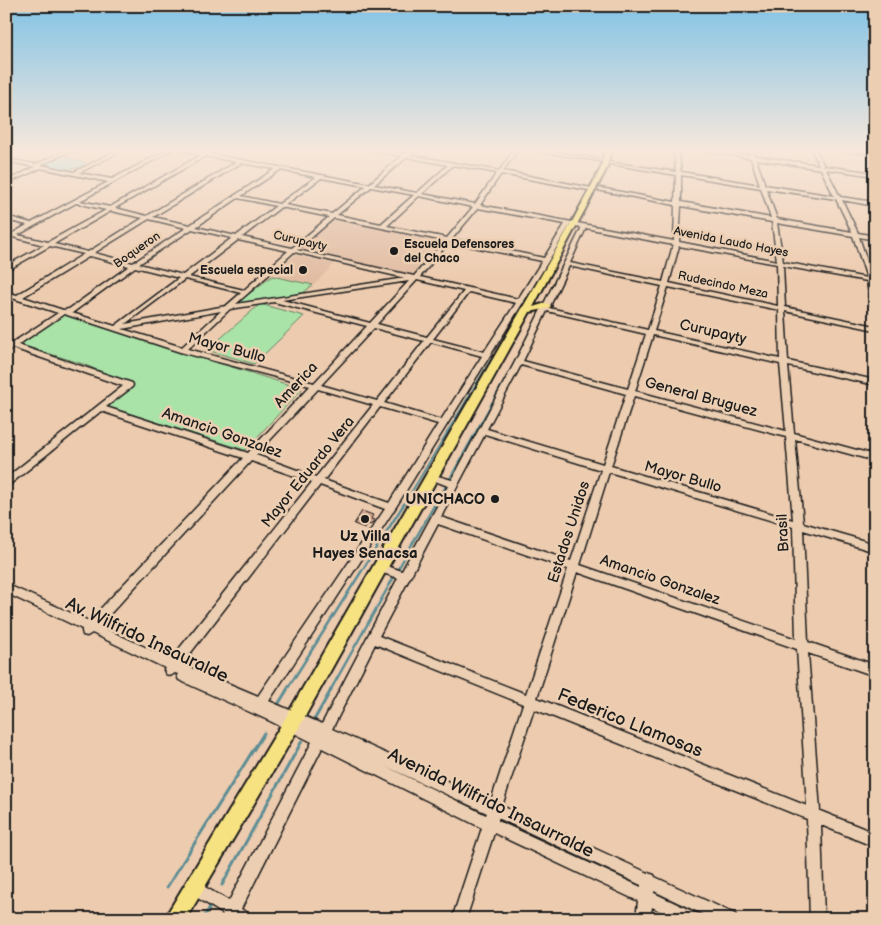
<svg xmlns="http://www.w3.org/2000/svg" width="881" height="925" viewBox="0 0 881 925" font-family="'Balsamiq Sans',sans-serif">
<rect width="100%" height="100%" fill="#edcbaf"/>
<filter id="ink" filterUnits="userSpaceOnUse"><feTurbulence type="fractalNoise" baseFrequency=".02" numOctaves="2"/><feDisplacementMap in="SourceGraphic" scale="10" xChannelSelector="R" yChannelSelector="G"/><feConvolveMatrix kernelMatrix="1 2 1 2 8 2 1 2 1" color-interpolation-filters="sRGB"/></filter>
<g filter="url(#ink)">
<path fill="#e1bca2" d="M333 219 380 228 440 241 412 275 298 250Z
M295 255 334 264 314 285 272 276Z"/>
<path fill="#aae3a8" stroke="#638062" d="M272 276 313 285 303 293 235 305Z
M260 304 304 316 254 364 207 350Z
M63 314 302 389 245 450 106 406 131 384 83 364 18 344Z"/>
<path fill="#89d9e4" stroke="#5d8d94" d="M63 156 85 163 84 165C71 172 59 168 45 164L44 162Z"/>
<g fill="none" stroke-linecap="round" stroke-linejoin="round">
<path stroke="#5d8d94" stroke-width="1" d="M492 359 521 310
M516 359 534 324"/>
<path stroke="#5d8d94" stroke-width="2" d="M449 480 517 358
M403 506 492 358
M435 506 447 484"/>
<path stroke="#5d8d94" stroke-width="2.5" d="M397 571 435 504
M286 691 404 504
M330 691 395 575"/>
<path stroke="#5d8d94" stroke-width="3" d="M279 703 287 690
M313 722 331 690
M222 885 302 741
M167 887 264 733
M203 919 210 907"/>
</g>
<path fill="#d1a48e" stroke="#1c1c1c" d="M362 511 373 515 371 519 374 520 371 525 368 524 365 528 354 524Z"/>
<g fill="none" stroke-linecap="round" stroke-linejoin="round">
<defs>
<path id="minor" d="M67 150H72L41 165 74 172 118 150H123L79 173 112 179 167 150H172L80 201 110 207 201 155 180 150 205 153 210 150H215L210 154 369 184 402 156 372 150H381L405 154 410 150H415L410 155 499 171 514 150H518L503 171 597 189 594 191 501 174 480 205 674 241 675 205 597 190 600 188 675 202 676 175 611 164H609V162L676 172 674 150H678L681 172 760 185 751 158 702 150H712L750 155 749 150H753L755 156 819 165 812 150H816L824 166 875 173V176L826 169 840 197 875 202V206L842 200 858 233 875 236V240L859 237 873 279H875V315L872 313 867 281 783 266 785 307 875 326V330L785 311 788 361 875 380V385L788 366 794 433 875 455V461L795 439 803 523 875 544V552L803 530 808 642 875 665V676L808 653 820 811 875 833V847L821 825 824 919H810L807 819 534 709 502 806 648 873 654 875 655 877 735 914 737 919H713L654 891V893L698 914 700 919H676L652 907 650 919H636L638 901 494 833 466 919H452L482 828 322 748 241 909 249 914 251 919H221L223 914 193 895 191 890 193 885 198 883 229 901 312 742 270 721 179 680 177 676 178 674 175 673 170 676 166 674 164 670 165 668 92 633 87 636 83 635 82 631V629L6 593V584L89 621 243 458 101 411 9 485 6 486V478L123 386 13 348 6 352V347L8 343H12L58 313 6 296V292L17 295 84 254 50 246 6 271V266L44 245 13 237 7 238 6 237 27 225 6 220V216L31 223 108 182 41 168 6 184V181L35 167 6 161V159L36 164ZM206 156 236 162 147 216 115 208ZM407 157 448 165 417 193 374 185ZM756 159 821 169 834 196 765 185ZM241 163 275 169 190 225 153 217ZM453 165 497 173 475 204 422 194ZM280 170 316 177 279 204 241 196ZM681 175 761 188 771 218 681 202ZM321 178 366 186 332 214 285 205ZM371 187 414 195 381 224 337 215ZM766 189 836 199 852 232 777 219ZM419 196 473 207 447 238 387 226ZM238 198 276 206 236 236 196 227ZM76 203 106 210 48 242 18 235ZM681 206 772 222 777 261 679 242ZM281 207 329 217 292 248 242 237ZM478 208 565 224 544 258 452 239ZM111 211 143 218 88 252 54 244ZM334 218 444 241 414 276 297 250ZM149 219 186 228 133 263 94 253ZM777 223 853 236 867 278 783 262ZM570 225 580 227 581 229 515 362 452 480 438 476 435 477 434 479 435 481 448 486 402 571 384 565 380 566 379 569 380 572 398 578 322 724 269 701 394 510 489 357 492 355 491 354 522 304 524 302V301ZM586 228 673 245 663 282 570 263ZM192 229 232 238 183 275 139 264ZM238 240 288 251 244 290 189 277ZM449 242 542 261 518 299 420 277ZM679 246 777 264 778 306 669 283ZM294 252 405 278 236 304ZM90 256 129 266 69 309 63 310 23 297ZM569 266 662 286 648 330 549 308ZM135 267 179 278 115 326 72 313ZM185 279 241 293 226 306 125 324ZM417 280 464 291 427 337 377 324ZM409 281 370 323 282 300ZM668 287 779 310 780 359 654 331ZM469 292 516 303 484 352 433 339ZM274 302 367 326 314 383 188 349 230 309ZM221 311 182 347 122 329ZM547 311 646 334 628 389 523 361ZM64 314 180 352 310 386 248 453 106 407 132 387 133 385 132 383 18 345ZM374 328 424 341 377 401 321 385ZM653 335 780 364 786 431 635 391ZM431 342 482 356 441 420 384 403ZM521 365 626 394 603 464 487 429ZM318 389 373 405 316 477 256 455ZM634 396 786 437 793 520 611 466ZM380 407 438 424 389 503 324 480ZM485 434 601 470 571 561 441 517ZM251 461 312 482 171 659 99 626ZM609 472 793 527 796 639 580 565ZM320 485 385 509 258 696 182 664ZM438 524 568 569 526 694 379 636ZM577 572 797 649 807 806 537 698ZM375 644 523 704 491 801 332 729ZM385 766 487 813 486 815ZM498 818 641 885V887L498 821Z
M535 150H545L608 161 606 162 537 151Z
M843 150 875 153V155L845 151Z"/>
<path id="highway" d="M605 150H611L607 168 533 307 546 303 551 306 549 308 530 312 298 729 186 919H164L286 717 572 222 601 168Z"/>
</defs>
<use href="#minor" stroke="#1c1c1c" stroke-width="3"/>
<use href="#highway" stroke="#1c1c1c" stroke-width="4"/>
<use href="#minor" fill="#eccfb2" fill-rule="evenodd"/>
<use href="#highway" fill="#f7e281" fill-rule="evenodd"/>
</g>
</g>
<linearGradient id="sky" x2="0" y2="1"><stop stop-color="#82c3e6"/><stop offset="0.54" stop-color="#f7e8db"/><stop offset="1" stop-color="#f7e8db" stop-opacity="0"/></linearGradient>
<rect width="881" height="279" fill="url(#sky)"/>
<g fill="#1c1c1c" stroke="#eccfb2" stroke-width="2">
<circle cx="394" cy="251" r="5"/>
<circle cx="303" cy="270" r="5"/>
<circle cx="495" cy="499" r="5"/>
<circle cx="365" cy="519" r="5"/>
</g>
<g text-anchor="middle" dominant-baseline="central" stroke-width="5" stroke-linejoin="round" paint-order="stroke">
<g font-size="12" fill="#1c1c1c" stroke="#eccfb2">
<text transform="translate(300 241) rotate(13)">Curupayty</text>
<text transform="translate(731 242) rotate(11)">Avenida Laudo Hayes</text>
<text transform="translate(137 250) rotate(-35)">Boqueron</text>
<text transform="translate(723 285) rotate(12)">Rudecindo Meza</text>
</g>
<g font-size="12" font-weight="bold" fill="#1c1c1c" stroke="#eccfb2" text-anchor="start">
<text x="404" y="244">Escuela Defensores<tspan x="404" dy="14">del Chaco</tspan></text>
<text x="293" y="270" text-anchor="end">Escuela especial</text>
</g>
<g font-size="15" fill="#1c1c1c" stroke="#eccfb2">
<text transform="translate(713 332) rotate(13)">Curupayty</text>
<text transform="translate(227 348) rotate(15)">Mayor Bullo</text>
<text transform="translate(296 385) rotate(-47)">America</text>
<text transform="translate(701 397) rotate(15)">General Bruguez</text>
<text transform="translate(222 433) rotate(19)">Amancio Gonzalez</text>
<text transform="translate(308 472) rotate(-51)">Mayor Eduardo Vera</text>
<text transform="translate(683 477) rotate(16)">Mayor Bullo</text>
<text transform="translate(569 532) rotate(-72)">Estados Unidos</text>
<text transform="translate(783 533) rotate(-93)">Brasil</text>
<text transform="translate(660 580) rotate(19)">Amancio Gonzalez</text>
</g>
<g font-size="15" font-weight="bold" fill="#1c1c1c" stroke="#eccfb2" text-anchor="end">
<text x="485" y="499">UNICHACO</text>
<text x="365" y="536" text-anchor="middle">Uz Villa<tspan x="365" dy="17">Hayes Senacsa</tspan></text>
</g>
<g font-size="18" fill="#1c1c1c" stroke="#eccfb2">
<text transform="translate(147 640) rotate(25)">Av. Wilfrido Insauralde</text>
<text transform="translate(630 723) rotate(22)">Federico Llamosas</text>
<text transform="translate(491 803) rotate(26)">Avenida Wilfrido Insaurralde</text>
</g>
</g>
<rect width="881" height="925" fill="none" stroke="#eccfb2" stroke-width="25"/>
<rect x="12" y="12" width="856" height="900" fill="none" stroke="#1c1c1c" stroke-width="2" filter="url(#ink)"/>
</svg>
